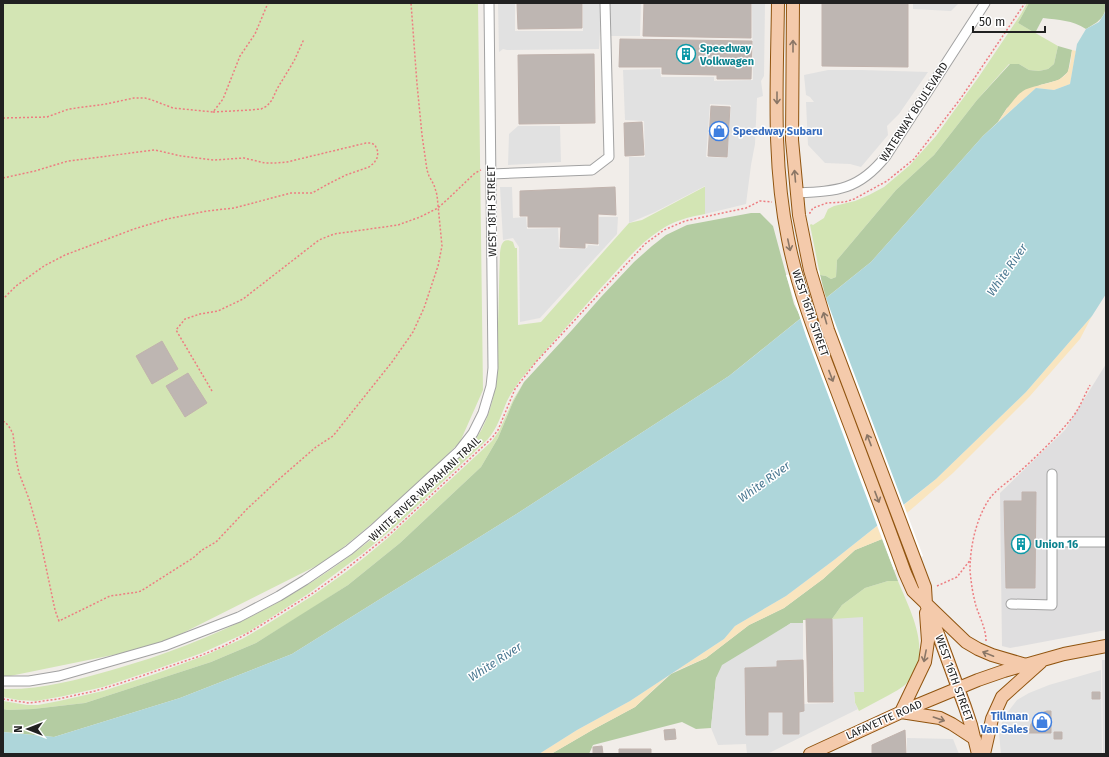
<svg xmlns="http://www.w3.org/2000/svg" width="1109" height="757" viewBox="0 0 1109 757" font-family="'Fira Sans',sans-serif">
<rect width="100%" height="100%" fill="#f1ede9"/>
<path fill="#dfdedf" d="M1106 364V630L1010 648 1002 646 1000 493 1065 430Z
M1102 660H1106V754H1103Z"/>
<path fill="#d3e5b4" d="M3 3H478L483 390 460 442 404 497 328 560 157 646 5 677 3 676Z
M1027 3H1029L1018 23 1058 46 1054 64 1048 69 1039 71 1029 70 1019 64H1009L977 100 934 155 896 190 837 260 836 277 831 279 826 276 820 275 810 225 811 224 813 225 824 218 828 209 834 206 855 201 869 195 884 187 910 165 936 136 951 115 978 78 1021 14Z
M706 186 705 214C688 217 673 221 659 231 636 246 619 269 600 289 574 319 547 348 521 379 516 386 511 393 507 401 501 415 498 427 488 439L398 524 362 554 308 594 248 632 202 653 151 671 103 687 64 696 36 701 18 700 3 697V689C40 690 77 680 112 670 236 635 342 576 433 484 448 469 471 448 482 429 499 396 498 360 498 324 499 300 499 277 500 253 501 244 503 237 513 242L515 248H517L518 325 541 322 629 223 642 220Z
M524 382 513 402 498 438 481 467 400 543 348 585 303 614 256 643 211 662 85 703 33 709 8 710 3 709V701L27 705H38L59 701 103 691 155 674 206 655 242 639 261 628 312 596 346 572 365 557 389 537 492 441 499 431 513 400Z
M888 581H898C911 613 935 655 905 685 900 689 894 692 889 695 879 700 869 706 859 711L855 703 854 692H864L832 619 842 605 865 588Z"/>
<path fill="#b4cca2" d="M1029 3H1106C1106 18 1098 22 1086 29 1072 20 1059 20 1043 18L1035 33 1018 23Z
M1058 46 1072 50 1068 72 1059 80 1040 85 1007 108 998 122 983 136 871 262 826 298 820 275 826 276 831 279 836 277 837 260 896 190 934 155 977 100 1010 64H1019L1029 70 1039 71 1048 69 1054 64Z
M751 213H760L773 226 794 304 801 318 729 376 518 513 292 654 180 698 54 737 3 732V709L8 710 33 709 85 703 211 662 256 643 348 585 400 543 481 467 498 438 513 402 524 382 572 330 601 297 634 262 652 246 666 235 687 225Z
M882 539 898 581H888L865 588 842 605 832 619 803 620V623H791L716 678 711 728 696 729 682 722 593 745 589 754H551L594 729 635 707 671 674 706 658 749 625 784 608 823 579 855 550Z"/>
<path fill="#f9e5bf" d="M1072 50 1076 51 1070 84 1054 90 1036 88 998 122C1003 114 1015 96 1023 91 1036 83 1061 85 1068 71 1071 65 1071 56 1072 50Z
M1092 316 1080 339 1030 396 953 473 907 513 904 505 936 479 1026 392Z
M877 526 882 539 855 550 823 579 784 608 749 625 706 658 671 673 635 707 594 729 551 754H539L577 730 630 701 724 639 735 626 786 596 834 560Z"/>
<path fill="#e1e1e1" fill-rule="evenodd" d="M498 3H515V31H583V3H600V31L599 49 507 50 503 49 499 52Z
M609 3H641L640 36H609Z
M752 3H765L764 76 761 81 763 96 757 98 755 144 751 165 746 204 705 214V186L655 212 629 223V157H645L644 121 625 120 623 70 660 69 661 77H714V81L753 80ZM710 104 731 105 727 158 706 157Z
M913 3H959L951 11 913 9Z
M828 70H862L928 72 899 114 887 126 888 135 861 167 850 164 825 163 808 145 806 102H814L810 97 806 95 804 75Z
M518 126H560L561 162 508 165 509 134Z
M500 187H512L513 218 526 217 527 229 558 228 559 249 587 248 588 245 599 246V217H618L617 234 540 318 520 322 519 247 513 238 503 240Z
M863 617 864 692H854L855 703 858 709 767 754H747L746 744 718 745 711 728 716 678 722 665 791 623H803V660L777 661V667L745 668 746 735H768V712H783L784 734H799V712L804 711V704L834 703 832 619Z
M1101 670 1102 754H1001L999 733 1001 725 1004 717 1017 700 1029 693 1049 685Z
M907 738 953 739 959 754H907Z"/>
<path fill="#aed6da" d="M1106 11V294L1092 316 1026 392 936 479 834 560 786 596 735 626 724 639 630 701 577 730 539 754H3V732L54 737 180 698 292 654 518 513 729 376 871 262 983 136 1036 88 1054 90 1070 84 1077 44 1086 29 1099 22Z"/>
<path fill="#fff" d="M819 270 823 290 837 328 923 556 894 570 806 336 786 275Z"/>
<path fill="#beb6b2" stroke="#c1b3ad" d="M517 3H582V28L518 29Z
M644 3H751V38L643 36Z
M822 3H908V67L822 66Z
M620 39 752 41 751 79H717V75L662 74V67H619Z
M594 54 595 123 519 124 518 55Z
M711 106 730 107 727 157 708 156Z
M642 122 644 155 625 156 624 123Z
M615 187 616 215 598 214V244L585 243V248L560 247 561 227H528V216H520V191Z
M162 341 178 369 152 384 136 356Z
M188 373 207 403 185 417 166 386Z
M1022 492H1036L1035 588H1006L1004 501H1022Z
M806 619H832L833 702H808Z
M803 660 804 711 799 712V734H783V712H768V735H746L745 668 777 667V661Z
M1092 692H1100V699H1092Z
M1047 711H1051V733H1029L1031 724 1038 715 1041 713Z
M675 729 676 739 665 740 664 730Z
M905 730 906 754H872V745Z
M1054 732H1062V739H1054Z
M602 746 603 754H593V747Z
M619 749H651V754H619Z"/>
<g fill="none" stroke-linecap="round" stroke-linejoin="round">
<defs>
<path id="minor" d="M491 174 592 170 609 157 605 3
M797 193C838 191 859 190 886 156L985 3
M1052 542H1106
M1011 604 1052 605V474
M3 681H29L59 676 164 646 239 617 279 596 305 580 349 550 373 530 459 451 473 433 483 413 491 386 493 368 489 3"/>
<path id="major" d="M778 3C777 82 772 161 788 239 798 291 818 341 837 391 860 452 883 512 905 573L913 591 966 642 978 649 992 655 1026 665
M793 3 792 140 799 215 810 270 828 330 925 587 926 604 940 639 965 707 971 725 978 754
M901 712 925 662 928 641 926 613
M901 712 940 718 952 724 975 739
M810 754 908 709 978 680 1004 671 1064 654 1106 646
M984 754 992 719 1002 697 1041 662"/>
</defs>
<use href="#minor" stroke="#a2a2a2" stroke-width="11"/>
<use href="#major" stroke="#90540f" stroke-width="14"/>
<path stroke="#ed7d81" stroke-width="1.5" stroke-dasharray="2 2" stroke-linecap="butt" d="M213 112 250 110 261 109 267 106 272 100 277 89 294 61 304 39
M3 118 47 117 69 109 106 104 134 98H145L152 100 173 108 213 112 223 99 240 56 255 34 268 3
M3 178 35 171 68 161 147 151 155 150 181 156 205 159 214 160 244 158 265 163H275L287 162 366 143H371L375 145 378 152 377 158 374 163 369 167 346 175 330 183 312 193H291L234 208 207 211 167 219 134 229 65 255 44 266 16 286 3 299
M809 213H810L813 208 827 203 845 202 854 199 887 181 914 159 961 98 1025 3
M212 391 176 330 185 319 200 314 218 311 243 299 319 240 334 234 398 225 420 217 438 208 450 197 475 173 481 170
M3 421 6 423 10 428 13 434 16 459 19 473 29 499 39 534 55 610 59 621 110 596 138 592 141 591 193 558 202 550 216 542 247 509 278 480 316 447 333 436 392 362 413 332 424 308 438 266 442 246 437 195 434 185 429 176 427 170 422 135 417 84 411 3
M937 586 957 577 971 559
M986 641C986 629 980 618 976 606 973 595 971 583 970 570 970 547 976 518 990 498 998 488 1008 482 1017 474 1036 457 1055 439 1071 419 1079 410 1084 396 1090 385
M3 699 29 703 58 699 95 691 121 683 197 657 224 646 250 632 313 593 338 575 360 558 391 533 492 438 498 430 515 389 536 362 645 244 664 230 685 221 746 208 760 201 772 202"/>
<use href="#minor" stroke="#fff" stroke-width="9"/>
<use href="#major" stroke="#f4caab" stroke-width="12"/>
</g>
<defs><path id="oneway-shaft" d="M-6 0H5M1.5-3L5.5 0L1.5 3" fill="none" stroke-width="1.6" stroke-linecap="round" stroke-linejoin="round"/></defs>
<g stroke="#8a7666">
<use href="#oneway-shaft" transform="translate(793 46) rotate(-90)"/>
<use href="#oneway-shaft" transform="translate(777 98) rotate(90)"/>
<use href="#oneway-shaft" transform="translate(795 176) rotate(-95)"/>
<use href="#oneway-shaft" transform="translate(789 245) rotate(78)"/>
<use href="#oneway-shaft" transform="translate(825 318) rotate(-106)"/>
<use href="#oneway-shaft" transform="translate(831 376) rotate(69)"/>
<use href="#oneway-shaft" transform="translate(869 440) rotate(-111)"/>
<use href="#oneway-shaft" transform="translate(877 497) rotate(69)"/>
<use href="#oneway-shaft" transform="translate(988 654) rotate(-158)"/>
<use href="#oneway-shaft" transform="translate(925 656) rotate(101)"/>
<use href="#oneway-shaft" transform="translate(939 719) rotate(19)"/>
</g>
<defs>
<symbol id="building-ring" viewBox="-11 -11 22 22"><circle r="9.5" fill="#fff" stroke="#0f9aa8" stroke-width="1.5"/><path d="M-4-6H4V6H1V3H-1V6H-4ZM-2.5-4.3h1.7v1.8h-1.7ZM.8-4.3h1.7v1.8H.8ZM-2.5-1h1.7V.8h-1.7ZM.8-1h1.7V.8H.8Z" fill="#0f9aa8"/></symbol>
<symbol id="shop-ring" viewBox="-11 -11 22 22"><circle r="9.5" fill="#fff" stroke="#3f7fe0" stroke-width="1.5"/><path d="M-5-2.5h2.3a2.7 3.5 0 0 1 5.4 0H5L5.5 6h-11ZM-1.5-2.5h3a1.5 2.3 0 0 0-3 0Z" fill="#3f7fe0"/></symbol>
</defs>
<g fill-rule="evenodd">
<use href="#building-ring" x="675" y="43" width="22" height="22"/>
<use href="#shop-ring" x="708" y="120" width="22" height="22"/>
<use href="#building-ring" x="1010" y="533" width="22" height="22"/>
<use href="#shop-ring" x="1031" y="711" width="22" height="22"/>
</g>
<g text-anchor="middle" dominant-baseline="central" stroke-width="3" stroke-linejoin="round" paint-order="stroke">
<g font-size="11" font-weight="bold" fill="#0d838f" stroke="#fff" text-anchor="start">
<text x="700" y="48">Speedway<tspan x="700" dy="13">Volkwagen</tspan></text>
<text x="1035" y="544">Union 16</text>
</g>
<g font-size="11" fill="#212121" stroke="#fff">
<text transform="translate(914 112) rotate(-57)">WATERWAY BOULEVARD</text>
<text transform="translate(492 211) rotate(-91)">WEST 18TH STREET</text>
<text transform="translate(810 313) rotate(71)">WEST 16TH STREET</text>
<text transform="translate(425 489) rotate(-43)">WHITE RIVER WAPAHANI TRAIL</text>
<text transform="translate(954 678) rotate(70)">WEST 16TH STREET</text>
<text transform="translate(884 720) rotate(-24)">LAFAYETTE ROAD</text>
</g>
<g font-size="11" font-weight="bold" fill="#366cbe" stroke="#fff" text-anchor="start">
<text x="733" y="131">Speedway Subaru</text>
<text x="1028" y="716" text-anchor="end">Tillman<tspan x="1028" dy="13">Van Sales</tspan></text>
</g>
<g font-size="12" font-style="italic" fill="#4c7992" stroke="#fff">
<text transform="translate(1007 270) rotate(-55)">White River</text>
<text transform="translate(764 482) rotate(-36)">White River</text>
<text transform="translate(495 662) rotate(-33)">White River</text>
</g>
</g>
<rect width="1109" height="757" fill="none" stroke="#212121" stroke-width="8"/>
<g transform="translate(28 729) rotate(270)" stroke="#ffffff" stroke-width="3" paint-order="stroke">
<path d="M0-3L7 15L0 10L-7 15Z" fill="#212121"/>
<text y="-6" font-size="11" font-weight="bold" text-anchor="middle" fill="#212121">N</text>
</g>
<path d="M973 26v6h72v-6" fill="none" stroke="#212121" stroke-width="2"/>
<text x="979" y="26" font-size="12" fill="#212121" stroke="#ffffff" stroke-width="3" paint-order="stroke">50 m</text>
</svg>
